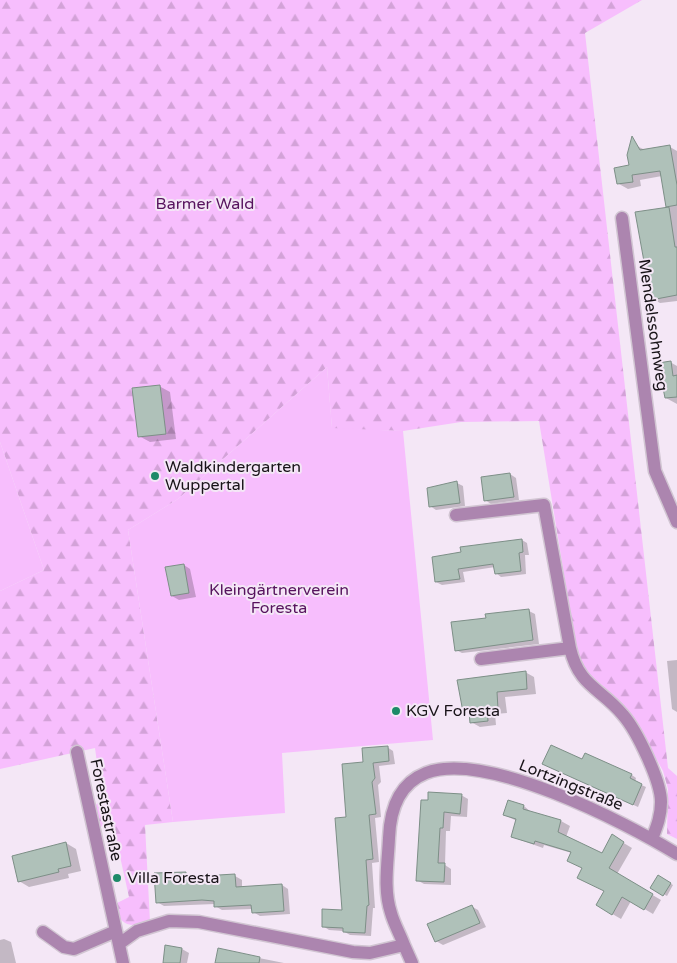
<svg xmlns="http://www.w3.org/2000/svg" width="677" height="963" viewBox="0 0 677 963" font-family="'Varela Round',sans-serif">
<defs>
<pattern id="forest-firs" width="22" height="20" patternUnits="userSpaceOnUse" patternTransform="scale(1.25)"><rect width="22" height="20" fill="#f7befd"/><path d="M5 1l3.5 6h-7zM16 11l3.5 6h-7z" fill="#d3a2d8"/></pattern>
</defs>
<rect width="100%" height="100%" fill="#f4e7f6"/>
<path fill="url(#forest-firs)" d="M0 0H642L585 33 668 768 677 776V839L667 834 668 789 663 771 636 722 603 686 588 675 577 654 539 421 461 422 403 431 332 429 327 367 178 499 128 530 173 822 145 825 150 922C131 928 119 927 115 904L129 897 113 825 98 827 93 807 102 800 95 748 0 769V591L44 570 0 442Z"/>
<path fill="#f7befd" d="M327 367 332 428 403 431 433 740 282 753 285 813 173 822 128 530 178 499Z
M0 442 44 570 0 591Z"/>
<path fill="#0003" d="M637 146 645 150 670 147 677 151V301L660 303 653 299 637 213 670 208 667 206 662 176 640 180 641 186 628 189 619 184 631 166Z
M670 362 677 366V404L666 398Z
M159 386 170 392 176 439 150 442 139 436Z
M510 474 516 478 519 500 491 504 485 500Z
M457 483 463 486 465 506 436 510 430 506Z
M522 540 527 543 529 555H525L526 574 501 577 496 573 495 567 463 572 465 582 442 585 436 582 433 558Z
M184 565 190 569 196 597 179 600 172 596Z
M529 611 535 614 539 644 462 653 456 650 487 619Z
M677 660V712L672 709 667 661Z
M525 672 534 677 536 694 505 697 507 713 495 714 496 725 480 727 471 722V715L464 711Z
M387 747 393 751 395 764 379 766 381 782 378 785 381 817 375 818 379 862 372 863 375 908H373L371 936 350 935 343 931 329 930 323 926 343 911 348 818 365 763Z
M585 754 632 775 636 778 635 782 646 787 638 807 549 766 583 761Z
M461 795 468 799 467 817 451 816 450 831H446L445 865 451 869V885L424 884 417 880 422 801Z
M509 801 524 806 532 813 561 821 570 826 566 837 602 854 612 836 632 848 617 874 661 900 653 914 631 901 621 919 597 905 605 891 572 853 544 845 543 848 512 837 517 821 504 815Z
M66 843 76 849 81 871 68 874 69 878 29 887 19 881Z
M186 873 192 877 235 876 242 880V887L282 885 288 889 290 914 260 916 253 912V909L222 910 215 906V904L164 906 157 902Z
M659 877 673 885 667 896 652 888Z
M471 906 478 910 486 927 443 945 436 941Z
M4 939 11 942 16 963H0V940Z
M166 947 182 949 189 953 187 963H164Z
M219 950 284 963H216Z"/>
<path fill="#afc1b9" stroke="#7d8f87" d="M632 136 640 150 670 145 677 185V205L666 207 660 171 632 175 633 182 617 184 614 168 629 165 627 155Z
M669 207 675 247H677V295L651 300 635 212Z
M671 361 673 376 677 375V397L665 398 658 363Z
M160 385 166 434 138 437 132 388Z
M510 473 514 497 484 501 481 477Z
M457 481 460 503 429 507 427 488Z
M522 539 523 552 519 553 521 571 495 574 493 564 458 569 460 579 435 582 432 557 461 552 460 547Z
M184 564 189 593 171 596 165 567Z
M529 609 533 640 455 651 451 622 486 618 485 614Z
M526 671 527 689 497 692 498 709 487 710 488 721 470 723 469 712H463L457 680Z
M551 745 582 759 585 753 632 774 630 778 642 784 633 805 542 764Z
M388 746 389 761 373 763 375 778 372 782 376 814 369 815 373 859 366 860 369 905 367 906 365 933 343 932V928L322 927V909L342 910 335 818 346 817 342 764 363 762 362 748Z
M428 792 462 794 460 814 444 812 443 828H440L438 863H445L444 882 416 881 421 800H428Z
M508 800 524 805 523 809 561 820 558 832 602 853 612 834 624 842 609 868 653 894 644 910 622 897 612 915 596 905 604 891 577 878 582 868 567 861 571 852 535 841 534 844 511 837 516 819 503 815Z
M66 842 71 866 58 869 59 872 18 882 12 856Z
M186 872V877L235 874 236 887 282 884 284 911 252 913 251 905 214 907V901L202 900 156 903 154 873Z
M658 875 671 883 663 896 650 888Z
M472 905 480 923 435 942 427 924Z
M165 945 182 948 180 963H163Z
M218 948 260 957 259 963H215Z"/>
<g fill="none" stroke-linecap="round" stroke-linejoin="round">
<defs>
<path id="minor" d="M622 218 655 471 677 522
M456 515 544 505 570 648
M481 659 570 648C579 687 601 688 623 715 637 731 661 781 661 802 661 816 657 826 652 839
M77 752 123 963
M43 932 64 947 74 949 116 931
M119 944 137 931 169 921 199 922 353 952 370 953 404 945C400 934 394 924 391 913 383 889 388 862 389 838 390 811 398 784 426 773 485 750 625 822 677 854
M404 945 412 963"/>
</defs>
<use href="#minor" stroke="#d1c5d2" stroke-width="15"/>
<use href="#minor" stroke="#ac85af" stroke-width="12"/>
</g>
<g fill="#1d8a68" stroke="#f4e7f6" stroke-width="2">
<circle cx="155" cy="476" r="5"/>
<circle cx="396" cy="711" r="5"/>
<circle cx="117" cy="878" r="5"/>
</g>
<g text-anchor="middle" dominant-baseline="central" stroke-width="4" stroke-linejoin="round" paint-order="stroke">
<g font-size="16" fill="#57135e" stroke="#f4e7f6">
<text x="205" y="204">Barmer Wald</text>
<text x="279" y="590">Kleingärtnerverein<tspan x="279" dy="18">Foresta</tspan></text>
</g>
<g font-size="16" fill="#181318" stroke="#f4e7f6">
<text transform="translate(653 325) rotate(82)">Mendelssohnweg</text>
<text transform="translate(571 785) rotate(22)">Lortzingstraße</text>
<text transform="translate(106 810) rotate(78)">Forestastraße</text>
</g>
<g font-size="16" fill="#181318" stroke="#f4e7f6" text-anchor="start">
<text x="165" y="467">Waldkindergarten<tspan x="165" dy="18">Wuppertal</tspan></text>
<text x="406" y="711">KGV Foresta</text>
<text x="127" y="878">Villa Foresta</text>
</g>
</g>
</svg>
